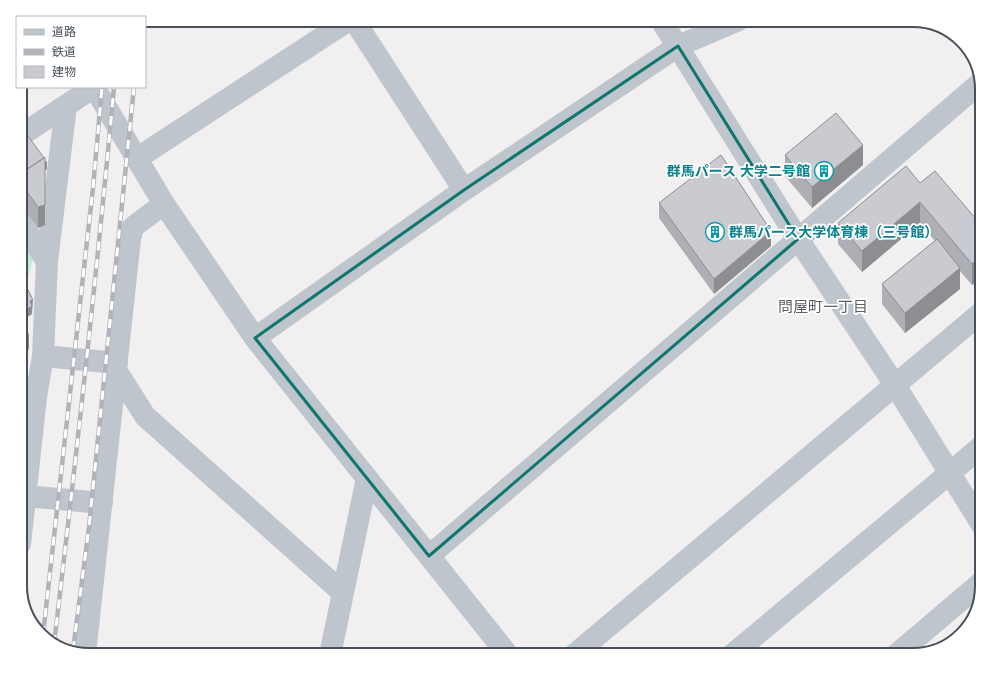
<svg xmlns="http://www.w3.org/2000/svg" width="1002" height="675" viewBox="0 0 1002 675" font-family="Montserrat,'Noto Sans JP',sans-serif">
<rect width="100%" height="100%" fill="#f1efef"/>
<path fill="#c0ecd6" d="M20 239 33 259 28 277 20 282Z"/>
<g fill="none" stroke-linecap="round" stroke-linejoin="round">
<path stroke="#91cbe6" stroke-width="5" d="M20 400 22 402"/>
<path stroke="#bec5cd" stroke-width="22" d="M354 20 464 190
M661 20 798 239 895 385 982 525
M94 87 164 204 255 338 508 655
M20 136 94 87
M136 159 349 20
M20 221 47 261
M255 338 464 190 678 46 739 20
M43 356 117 363
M116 370 145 416 343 593
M20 495 25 496 102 503
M20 544 36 397 43 356 47 261 66 106
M429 556 980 83
M85 654 130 239 133 227 164 204
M330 655 367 478
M574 655 982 312
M732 655 982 446
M896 655 982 582"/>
<defs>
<path id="rail" d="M43 635 93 188 102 87
M54 644C76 459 97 273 114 87
M73 650 89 527 134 87"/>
</defs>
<use href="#rail" stroke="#b1b3b9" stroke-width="4.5"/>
<use href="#rail" stroke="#fff" stroke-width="3" stroke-dasharray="9" stroke-linecap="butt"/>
</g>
<path fill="#adafb4" d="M20 141 47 169 45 170V225L38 228 20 203Z
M785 155 863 165 812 208 785 176Z
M920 183 982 226V277L972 285 960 271V289L905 333 882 304V284L935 241 920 223 862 272 838 244V223Z
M659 203 771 246 714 294 659 218Z"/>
<path fill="#8d8e92" d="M863 145V165L812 208V187Z
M47 161V169L45 170V225L38 228V207L45 162Z
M920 202V223L862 272V251Z
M771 231V246L714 294V279Z
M982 256V277L972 285V264Z
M960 268V289L905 333V313Z
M33 300 32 314 20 322V314L30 301Z
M29 335V349L28 350 27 363 20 368V360L25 344 26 338Z"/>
<path fill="#c9cbd1" stroke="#8d8e92" d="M836 113 863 145 812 187 785 155Z
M28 136 44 158 20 174V141Z
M721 155 771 231 714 279 659 203Z
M45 157V205L38 207 20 182V174Z
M906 166 920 183 935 171 982 226V256L972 264 920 202 862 251 838 223Z
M937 239 960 268 905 313 882 284Z
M25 284 33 300 30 301 32 306 20 314V287Z
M23 326 29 335 26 338 29 341 25 344 28 348 24 351 27 355 20 360V328Z
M946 640 950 644 947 646 934 649Z"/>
<path fill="none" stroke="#0f766e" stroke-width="3" stroke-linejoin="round" d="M678 46 798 239 429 556 255 338 464 190Z"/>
<defs>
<symbol id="building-ring" viewBox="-11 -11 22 22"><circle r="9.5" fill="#fff" stroke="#0f9aa8" stroke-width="1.5"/><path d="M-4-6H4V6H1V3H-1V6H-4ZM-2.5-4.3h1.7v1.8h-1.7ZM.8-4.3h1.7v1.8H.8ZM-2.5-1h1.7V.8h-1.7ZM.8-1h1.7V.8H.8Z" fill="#0f9aa8"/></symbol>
</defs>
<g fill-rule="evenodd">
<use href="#building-ring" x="813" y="160" width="22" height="22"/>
<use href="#building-ring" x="704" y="221" width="22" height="22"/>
</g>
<g text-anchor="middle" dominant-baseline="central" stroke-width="3.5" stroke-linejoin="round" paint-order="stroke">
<g font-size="14" font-weight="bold" fill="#0d838f" stroke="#fff" text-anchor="end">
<text x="810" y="171">群馬パース 大学二号館</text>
<text x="729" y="232" text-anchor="start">群馬パース大学体育棟（三号館）</text>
</g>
<g font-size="15" fill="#5c5e63" stroke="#fff">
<text x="823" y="306">問屋町一丁目</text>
</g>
</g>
<path d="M0 0H1002V675H0ZM89 27H913A62 62 0 0 1 975 89V586A62 62 0 0 1 913 648H89A62 62 0 0 1 27 586V89A62 62 0 0 1 89 27Z" fill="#fff" fill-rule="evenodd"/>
<path fill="none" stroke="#48505b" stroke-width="2" d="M89 27H913A62 62 0 0 1 975 89V586A62 62 0 0 1 913 648H89A62 62 0 0 1 27 586V89A62 62 0 0 1 89 27Z"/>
<rect x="16" y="16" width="130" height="72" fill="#ffffff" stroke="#b6b9bd"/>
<rect x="24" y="29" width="20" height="6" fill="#bec5cd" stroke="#b6b9bd"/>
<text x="52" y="36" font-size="12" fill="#48505b">道路</text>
<rect x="24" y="49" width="20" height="6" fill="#b1b3b9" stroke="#b6b9bd"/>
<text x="52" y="56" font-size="12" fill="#48505b">鉄道</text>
<rect x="24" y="66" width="20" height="12" fill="#c9cbd1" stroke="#b6b9bd"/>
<text x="52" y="76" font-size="12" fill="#48505b">建物</text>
</svg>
